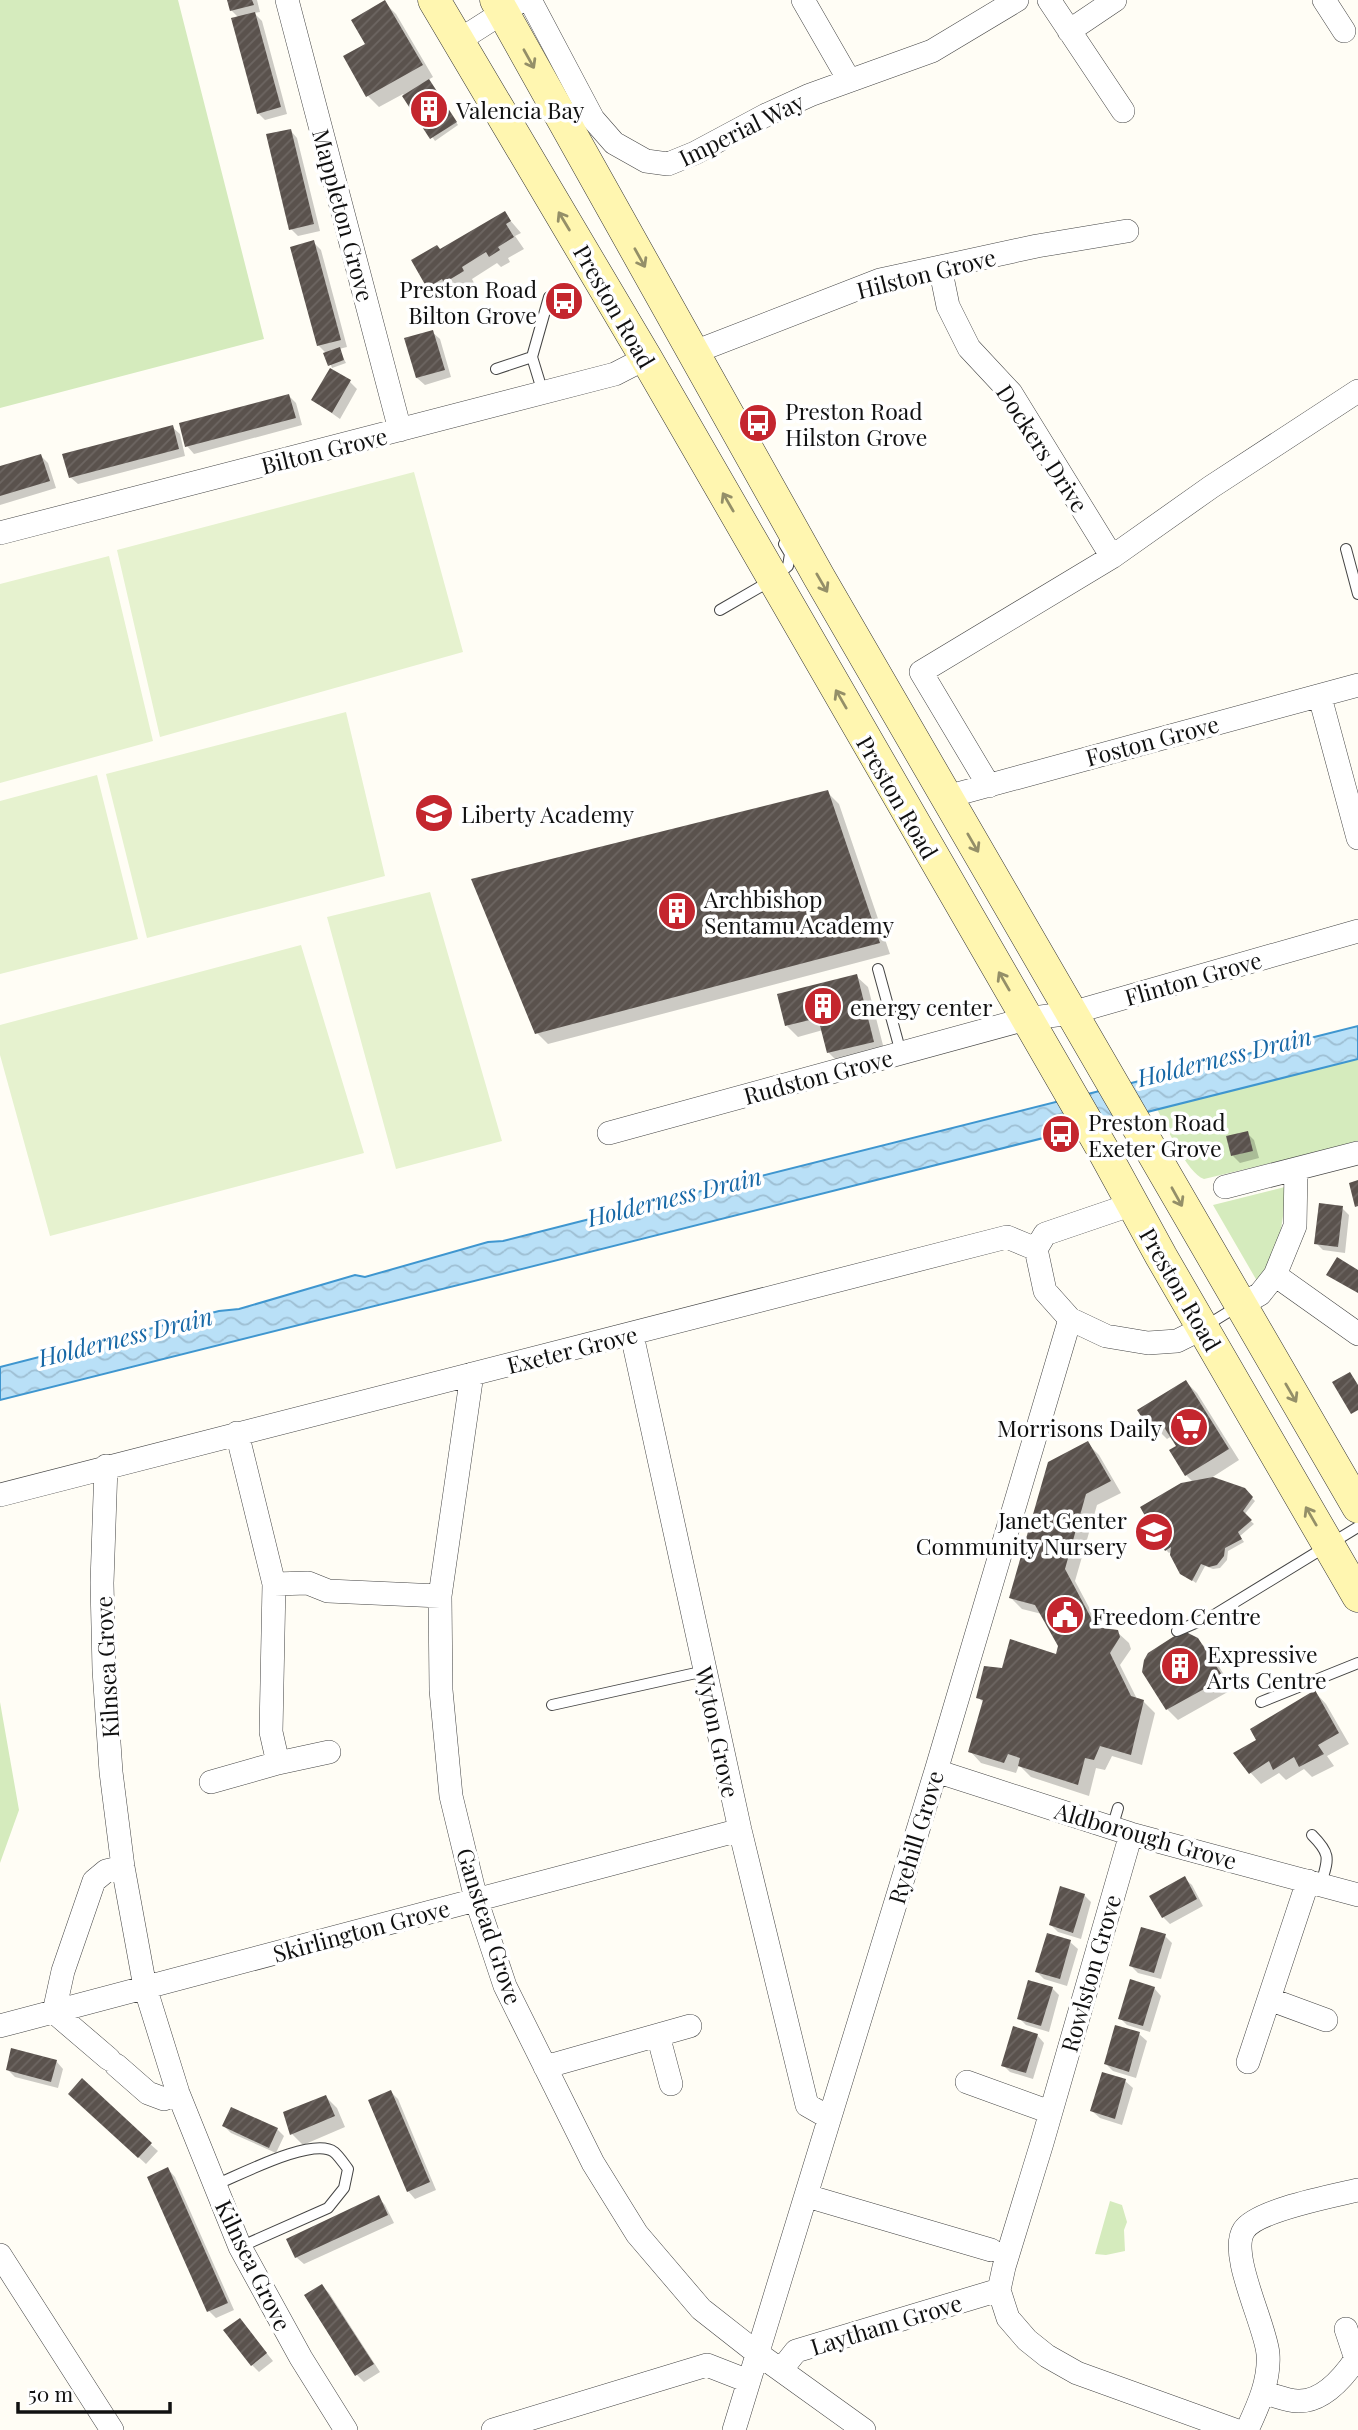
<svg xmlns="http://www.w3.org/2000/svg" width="1358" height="2430" viewBox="0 0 1358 2430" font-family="'Playfair Display',serif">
<defs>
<pattern id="water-waves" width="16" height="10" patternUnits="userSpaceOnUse" patternTransform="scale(1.75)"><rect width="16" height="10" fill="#b9e0f7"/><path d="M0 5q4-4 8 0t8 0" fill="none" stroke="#9ebfd3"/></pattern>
<pattern id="building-hatch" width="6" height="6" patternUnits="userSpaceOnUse" patternTransform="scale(1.75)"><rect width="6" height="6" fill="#5a524d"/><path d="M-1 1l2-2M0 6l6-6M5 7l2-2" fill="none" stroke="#6d6662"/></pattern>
</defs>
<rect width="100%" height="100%" fill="#fffdf5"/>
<path fill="#d5ebbd" d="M0 0H178L264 339 0 408Z
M1358 1059V1142L1204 1179C1187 1173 1166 1126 1157 1109Z
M1285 1187C1284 1221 1280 1255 1257 1281L1213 1205Z
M0 1702 19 1810 0 1863Z
M1110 2201 1122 2205 1127 2222 1124 2230 1125 2251 1106 2255 1095 2254Z"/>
<path fill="#e6f2cf" d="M414 472 463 652 160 737 117 550Z
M109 556 153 741 0 783V584Z
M346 712 385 876 147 938 106 774Z
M97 775 138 939 0 974V801Z
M430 892 502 1141 396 1169 327 917Z
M301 945 364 1153 50 1236 0 1055V1025Z"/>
<path fill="url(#water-waves)" stroke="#3f96cf" stroke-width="2" d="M1358 1026V1059L0 1400V1367L219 1311 239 1309 355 1275 365 1277 488 1242 503 1241 574 1223Z"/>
<path fill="#0003" d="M229 0H257L260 12 254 13 262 21 287 114 265 120 258 113 239 18 231 10Z
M385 3 396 14 433 77 428 80 458 125 435 141 403 94 379 107 368 96 345 57 367 44Z
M290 130 297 138 320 231 298 236 291 229Z
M504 213 521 233 515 236 524 249 508 258 510 262 501 267 497 263 472 279 474 283 457 293 454 289 440 298 429 286 440 251Z
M313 242 321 250 347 347 339 349 346 363 332 368 327 354 318 345Z
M432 332 440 339 451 377 425 385 417 378Z
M330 370 350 382 357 389 340 419 313 400Z
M289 396 296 403 302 425 194 454 187 446Z
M172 427 180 434 185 456 78 484 70 477Z
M41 456 48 463 56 488 0 505V468Z
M827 792 839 804 890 954 548 1044 537 1033Z
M856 976 868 987 885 1053 840 1064 829 1053 823 1030 798 1037 787 1026Z
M1247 1133 1254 1140 1259 1158 1240 1163 1233 1156Z
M1342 1208 1349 1215 1345 1253 1323 1250 1316 1243Z
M1186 1382 1197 1393 1239 1460 1211 1478 1245 1491 1255 1501 1244 1515 1254 1524 1240 1536 1244 1542 1228 1551 1227 1560 1220 1568 1213 1569 1205 1566 1196 1583 1186 1576 1172 1551 1169 1553 1166 1550 1193 1482 1186 1475 1178 1447 1172 1436 1167 1439 1161 1433 1159 1434 1147 1423Z
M1088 1444 1099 1455 1121 1493 1097 1505 1075 1581 1101 1630 1117 1632 1129 1643 1131 1649 1120 1665 1137 1699 1143 1701 1155 1713 1142 1765 1112 1756 1105 1770 1096 1768 1089 1796 1031 1777 1019 1765 1016 1773 981 1763 970 1751 984 1703 978 1697 1003 1670 1057 1656 1060 1646 1042 1614 1022 1609 1011 1598Z
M1197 1639 1209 1651 1233 1689 1178 1720 1167 1709Z
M1315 1692 1326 1704 1349 1744 1327 1756 1334 1766 1312 1777 1304 1769 1286 1780 1279 1773 1261 1784 1250 1772 1259 1740Z
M1184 1878 1192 1885 1203 1906 1170 1924 1163 1917Z
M1084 1895 1091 1902 1081 1939 1058 1932 1051 1925Z
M1048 1935 1070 1942 1078 1949 1067 1986 1044 1979 1037 1972Z
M1165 1936 1172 1943 1161 1979 1138 1973 1131 1966Z
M1052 1988 1059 1995 1049 2032 1026 2025 1019 2018Z
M1154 1988 1161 1996 1150 2032 1127 2025 1120 2018Z
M1139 2034 1147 2041 1136 2078 1113 2071 1106 2064Z
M1037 2035 1044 2043 1033 2079 1010 2072 1003 2065Z
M56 2061 63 2069 58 2088 15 2077 8 2070Z
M1103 2074 1125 2081 1133 2088 1122 2125 1100 2118 1092 2111Z
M391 2092 398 2099 436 2190 415 2199 408 2191Z
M326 2097 337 2108 345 2127 303 2145 292 2134Z
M78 2101 150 2144 158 2151 146 2164Z
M224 2126 277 2129 284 2136 276 2153 231 2133Z
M168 2169 175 2177 234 2310 216 2318 209 2311Z
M378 2197 385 2205 394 2223 304 2264 296 2257Z
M322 2286 329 2293 380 2372 364 2382 357 2375 306 2296Z
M240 2320 273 2361 259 2372 252 2365Z"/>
<path fill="url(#building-hatch)" d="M227 0H252L254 5 230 11Z
M385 0 423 65 366 97 343 56 365 44 351 20Z
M255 12 281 107 257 114 231 18Z
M429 79 457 122 430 139 402 96Z
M291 129 314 224 289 230 266 134Z
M505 211 511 221 506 224 514 237 498 247 500 250 489 257 486 252 462 267 464 271 444 283 442 279 427 288 411 260 437 245 440 249Z
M314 240 341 340 317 346 290 247Z
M433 330 445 370 416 378 404 338Z
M340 347 344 360 328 366 323 353Z
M330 368 351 380 332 413 311 400Z
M289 394 296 418 185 447 179 423Z
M173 425 179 449 69 478 62 454Z
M41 454 50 481 0 496V466Z
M828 790 880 943 535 1034 471 879Z
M857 974 874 1042 827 1053 818 1018 785 1026 777 994Z
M1248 1131 1253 1151 1231 1156 1226 1136Z
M1358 1180V1206L1355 1207 1349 1183Z
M1319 1203 1343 1206 1338 1247 1314 1244Z
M1337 1257 1358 1270V1293L1326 1275Z
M1350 1372 1358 1385V1410L1351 1414 1332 1382Z
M1186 1380 1229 1449 1185 1476 1169 1450 1176 1446 1162 1424 1155 1429 1150 1422 1146 1424 1137 1410Z
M1088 1441 1111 1481 1086 1494 1065 1569 1096 1627 1118 1630 1120 1637 1110 1653 1131 1696 1144 1700 1131 1755 1100 1746 1094 1760 1085 1758 1078 1785 1018 1766 1020 1758 1008 1754 1004 1763 968 1752 983 1700 976 1698 984 1666 1002 1668 1010 1639 1056 1654 1058 1646 1035 1605 1009 1598 1048 1462Z
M1213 1477 1245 1488 1253 1497 1243 1511 1252 1520 1238 1532 1242 1539 1225 1548 1224 1556 1217 1565 1209 1567 1201 1564 1192 1581 1180 1574 1170 1555 1171 1547 1165 1551 1140 1507 1181 1483Z
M1186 1632 1198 1638 1224 1678 1166 1710 1142 1672 1144 1660 1148 1653 1176 1635Z
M1315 1690 1339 1733 1318 1745 1324 1754 1299 1767 1294 1757 1273 1770 1269 1761 1249 1774 1233 1753 1256 1740 1250 1729Z
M1185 1876 1197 1899 1162 1918 1149 1896Z
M1060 1886 1085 1894 1073 1933 1049 1925Z
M1141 1927 1166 1934 1154 1973 1129 1966Z
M1047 1933 1071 1940 1060 1979 1035 1972Z
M1130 1979 1155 1987 1143 2026 1118 2019Z
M1028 1980 1053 1987 1041 2026 1017 2019Z
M1115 2025 1140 2032 1129 2072 1104 2064Z
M1013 2026 1038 2034 1026 2073 1001 2066Z
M11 2048 57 2060 51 2082 6 2070Z
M1102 2072 1126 2079 1115 2119 1090 2111Z
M82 2078 152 2143 138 2158 68 2094Z
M391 2090 430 2182 407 2192 368 2100Z
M326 2095 335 2116 290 2135 283 2112Z
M231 2107 278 2128 269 2148 222 2126Z
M168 2167 228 2303 207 2312 147 2177Z
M379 2195 388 2215 295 2258 286 2239Z
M322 2284 374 2364 355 2376 304 2295Z
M240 2318 267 2353 251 2366 223 2330Z"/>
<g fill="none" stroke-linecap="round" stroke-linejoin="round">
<defs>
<path id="lane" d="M496 369 532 357
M543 393 532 357 549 297
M1346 549 1358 594
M720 610 772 580 788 566 790 554 784 544
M878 969 901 1053
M1204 1327 1238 1306
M1177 1631 1214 1615 1358 1527
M1261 1702 1358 1663
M552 1705 705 1671
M1112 1828 1118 1808
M1312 1835C1332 1855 1328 1859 1321 1884
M215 2185C238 2176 313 2136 334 2152 339 2156 344 2164 348 2169L344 2188 328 2208 240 2247"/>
<path id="street" d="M287 0 400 430
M530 0 593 119 614 143 646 161 668 164 695 153 766 115 810 95 932 51 1017 0
M803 0 849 80
M1049 0 1123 111
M1324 0 1344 31
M1069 31 1115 0
M458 41 516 4
M940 267 948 306 969 348 1011 393 1112 557
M692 353 880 280 1037 246 1127 231
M0 533 615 374 646 358
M1320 697 1358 838
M989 786 921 672 1112 557 1211 487 1358 391
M946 797 1358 685
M609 1133 1026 1019 1071 1013 1358 931
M1225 1187 1358 1153
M1275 1275 1358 1334
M1241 1305 1260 1294 1275 1275 1295 1226 1296 1169
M1070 1319 1106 1336 1148 1343 1177 1341 1203 1328
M632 1335 740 1830 807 2105 828 2117
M472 1374 440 1596 441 1690 451 1796 476 1899 505 1986 593 2163 637 2234 701 2309 757 2353 864 2430
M237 1433 274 1584 271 1732 278 1763
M106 1466 102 1583 104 1670 111 1772 123 1867 145 1987 178 2093 240 2247 301 2358 346 2430
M0 1495 1007 1237 1036 1249 1045 1234 1133 1204
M274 1584 308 1583 328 1591 440 1596
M936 1771 1131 1834 1358 1895
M211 1782 278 1763 329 1752
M1131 1834 1042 2143 1004 2267 999 2290 1008 2318 1027 2340 1047 2356 1077 2373 1235 2430
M1269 1999 1326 2020
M0 2026 740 1830
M658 2035 671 2084
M109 2059 54 2012 63 1971 94 1881 106 1871 123 1867
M1248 2062 1308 1881
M116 2065 148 2093 164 2099 178 2093
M545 2067 690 2026
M967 2082 1050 2112
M807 2196 991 2250
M0 2255 112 2430
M781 2370 796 2351 999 2290
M1264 2393C1274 2395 1287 2401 1298 2401 1323 2402 1343 2378 1356 2359L1346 2329
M493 2430 707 2365 748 2381
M734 2430 936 1771 1070 1319 1045 1291 1036 1249
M1247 2430C1258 2406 1270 2381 1268 2354 1266 2326 1228 2254 1244 2230 1257 2210 1333 2196 1358 2190"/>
<path id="secondary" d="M434 0 646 358 1103 1150 1161 1256 1358 1596
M496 0 819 577 1358 1507"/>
</defs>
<use href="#lane" stroke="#444" stroke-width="12"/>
<use href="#street" stroke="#444" stroke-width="24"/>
<use href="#secondary" stroke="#333" stroke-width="33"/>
<use href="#lane" stroke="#fff" stroke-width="10"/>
<use href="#street" stroke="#fff" stroke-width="23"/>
<use href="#secondary" stroke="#fff6b0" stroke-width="32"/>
</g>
<defs><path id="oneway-shaft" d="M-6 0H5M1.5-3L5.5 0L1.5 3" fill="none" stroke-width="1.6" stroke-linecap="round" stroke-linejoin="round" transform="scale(1.75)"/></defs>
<g stroke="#948f68">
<use href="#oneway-shaft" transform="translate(529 59) rotate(61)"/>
<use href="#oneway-shaft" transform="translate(564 221) rotate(-121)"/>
<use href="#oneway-shaft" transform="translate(640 258) rotate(61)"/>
<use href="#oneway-shaft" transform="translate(728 502) rotate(-120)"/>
<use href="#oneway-shaft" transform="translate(822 583) rotate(60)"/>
<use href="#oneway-shaft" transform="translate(841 699) rotate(-120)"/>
<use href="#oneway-shaft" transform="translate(973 843) rotate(60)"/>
<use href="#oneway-shaft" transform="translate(1004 981) rotate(-120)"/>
<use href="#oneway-shaft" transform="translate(1177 1197) rotate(61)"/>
<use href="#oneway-shaft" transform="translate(1291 1393) rotate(60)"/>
<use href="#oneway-shaft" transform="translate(1311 1516) rotate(-120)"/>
</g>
<defs>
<symbol id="building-disc" viewBox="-11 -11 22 22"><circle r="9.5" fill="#c4262e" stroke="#fff"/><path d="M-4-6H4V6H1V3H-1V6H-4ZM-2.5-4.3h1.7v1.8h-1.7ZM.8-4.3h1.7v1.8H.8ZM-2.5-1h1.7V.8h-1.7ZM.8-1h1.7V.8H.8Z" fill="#fff"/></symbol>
<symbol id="bus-disc" viewBox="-11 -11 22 22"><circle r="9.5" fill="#c4262e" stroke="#fff"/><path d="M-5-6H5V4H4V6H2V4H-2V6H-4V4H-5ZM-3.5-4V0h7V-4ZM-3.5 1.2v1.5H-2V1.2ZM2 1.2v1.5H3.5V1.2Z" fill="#fff"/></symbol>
<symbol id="school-disc" viewBox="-11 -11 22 22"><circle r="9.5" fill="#c4262e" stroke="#fff"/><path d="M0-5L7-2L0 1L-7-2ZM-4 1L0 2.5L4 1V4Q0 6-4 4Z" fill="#fff"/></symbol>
<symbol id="supermarket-disc" viewBox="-11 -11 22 22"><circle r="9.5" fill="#c4262e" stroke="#fff"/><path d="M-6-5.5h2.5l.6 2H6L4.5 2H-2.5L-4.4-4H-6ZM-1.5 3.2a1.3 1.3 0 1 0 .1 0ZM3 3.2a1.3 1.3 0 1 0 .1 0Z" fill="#fff"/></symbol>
<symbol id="civic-disc" viewBox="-11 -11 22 22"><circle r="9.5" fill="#c4262e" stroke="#fff"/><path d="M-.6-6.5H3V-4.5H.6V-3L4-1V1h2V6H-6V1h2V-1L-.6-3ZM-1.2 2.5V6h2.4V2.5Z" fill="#fff"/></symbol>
</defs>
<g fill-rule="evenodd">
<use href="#building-disc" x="407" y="87" width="44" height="44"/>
<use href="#bus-disc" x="542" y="279" width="44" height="44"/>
<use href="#bus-disc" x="736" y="401" width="44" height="44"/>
<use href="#school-disc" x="412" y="791" width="44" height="44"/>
<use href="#building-disc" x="655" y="889" width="44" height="44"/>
<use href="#building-disc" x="801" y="984" width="44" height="44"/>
<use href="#bus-disc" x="1039" y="1112" width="44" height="44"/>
<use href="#supermarket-disc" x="1167" y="1405" width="44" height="44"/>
<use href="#school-disc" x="1132" y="1510" width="44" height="44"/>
<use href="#civic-disc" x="1043" y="1593" width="44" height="44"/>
<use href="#building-disc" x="1158" y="1644" width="44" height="44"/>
</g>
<g text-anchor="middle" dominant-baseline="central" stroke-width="7" stroke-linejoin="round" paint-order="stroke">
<g font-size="23" fill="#111" stroke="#fff" text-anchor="start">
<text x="456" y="109">Valencia Bay</text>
<text x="537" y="288" text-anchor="end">Preston Road<tspan x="537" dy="26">Bilton Grove</tspan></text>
<text x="785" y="410">Preston Road<tspan x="785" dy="26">Hilston Grove</tspan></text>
<text x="461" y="813">Liberty Academy</text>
<text x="704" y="898">Archbishop<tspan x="704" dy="26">Sentamu Academy</tspan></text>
<text x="850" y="1006">energy center</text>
<text x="1088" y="1121">Preston Road<tspan x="1088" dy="26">Exeter Grove</tspan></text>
<text x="1162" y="1427" text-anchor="end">Morrisons Daily</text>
<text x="1127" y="1519" text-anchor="end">Janet Genter<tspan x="1127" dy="26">Community Nursery</tspan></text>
<text x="1092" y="1615">Freedom Centre</text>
<text x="1207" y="1653">Expressive<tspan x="1207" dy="26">Arts Centre</tspan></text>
</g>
<g font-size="23" fill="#111" stroke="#fff">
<text transform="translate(741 129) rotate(-26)">Imperial Way</text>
<text transform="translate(344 215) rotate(75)">Mappleton Grove</text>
<text transform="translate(926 273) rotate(-14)">Hilston Grove</text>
<text transform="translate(615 306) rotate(60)">Preston Road</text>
<text transform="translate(1043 448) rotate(57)">Dockers Drive</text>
<text transform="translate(324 450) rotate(-14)">Bilton Grove</text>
<text transform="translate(1152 740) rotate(-15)">Foston Grove</text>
<text transform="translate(898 797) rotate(60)">Preston Road</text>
<text transform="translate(1193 978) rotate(-16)">Flinton Grove</text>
<text transform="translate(818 1076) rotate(-15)">Rudston Grove</text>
<text transform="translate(1181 1289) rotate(60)">Preston Road</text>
<text transform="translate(572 1349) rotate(-14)">Exeter Grove</text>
<text transform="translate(106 1667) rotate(-93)">Kilnsea Grove</text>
<text transform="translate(718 1732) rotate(78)">Wyton Grove</text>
<text transform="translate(1146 1835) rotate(16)">Aldborough Grove</text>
<text transform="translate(915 1837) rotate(-73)">Ryehill Grove</text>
<text transform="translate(490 1926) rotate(72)">Ganstead Grove</text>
<text transform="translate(361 1930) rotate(-15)">Skirlington Grove</text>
<text transform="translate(1090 1973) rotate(-74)">Rowlston Grove</text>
<text transform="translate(254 2265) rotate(64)">Kilnsea Grove</text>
<text transform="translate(886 2324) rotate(-17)">Laytham Grove</text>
</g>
<g font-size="24" font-style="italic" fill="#1768a6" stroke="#fff">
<text transform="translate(1224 1056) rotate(-14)">Holderness Drain</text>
<text transform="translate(674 1196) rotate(-14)">Holderness Drain</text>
<text transform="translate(125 1336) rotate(-14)">Holderness Drain</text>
</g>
</g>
<path d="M18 2402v10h152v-10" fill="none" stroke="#111111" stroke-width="3.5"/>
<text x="28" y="2402" font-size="21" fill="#111111" stroke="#ffffff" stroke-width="5" paint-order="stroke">50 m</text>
</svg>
